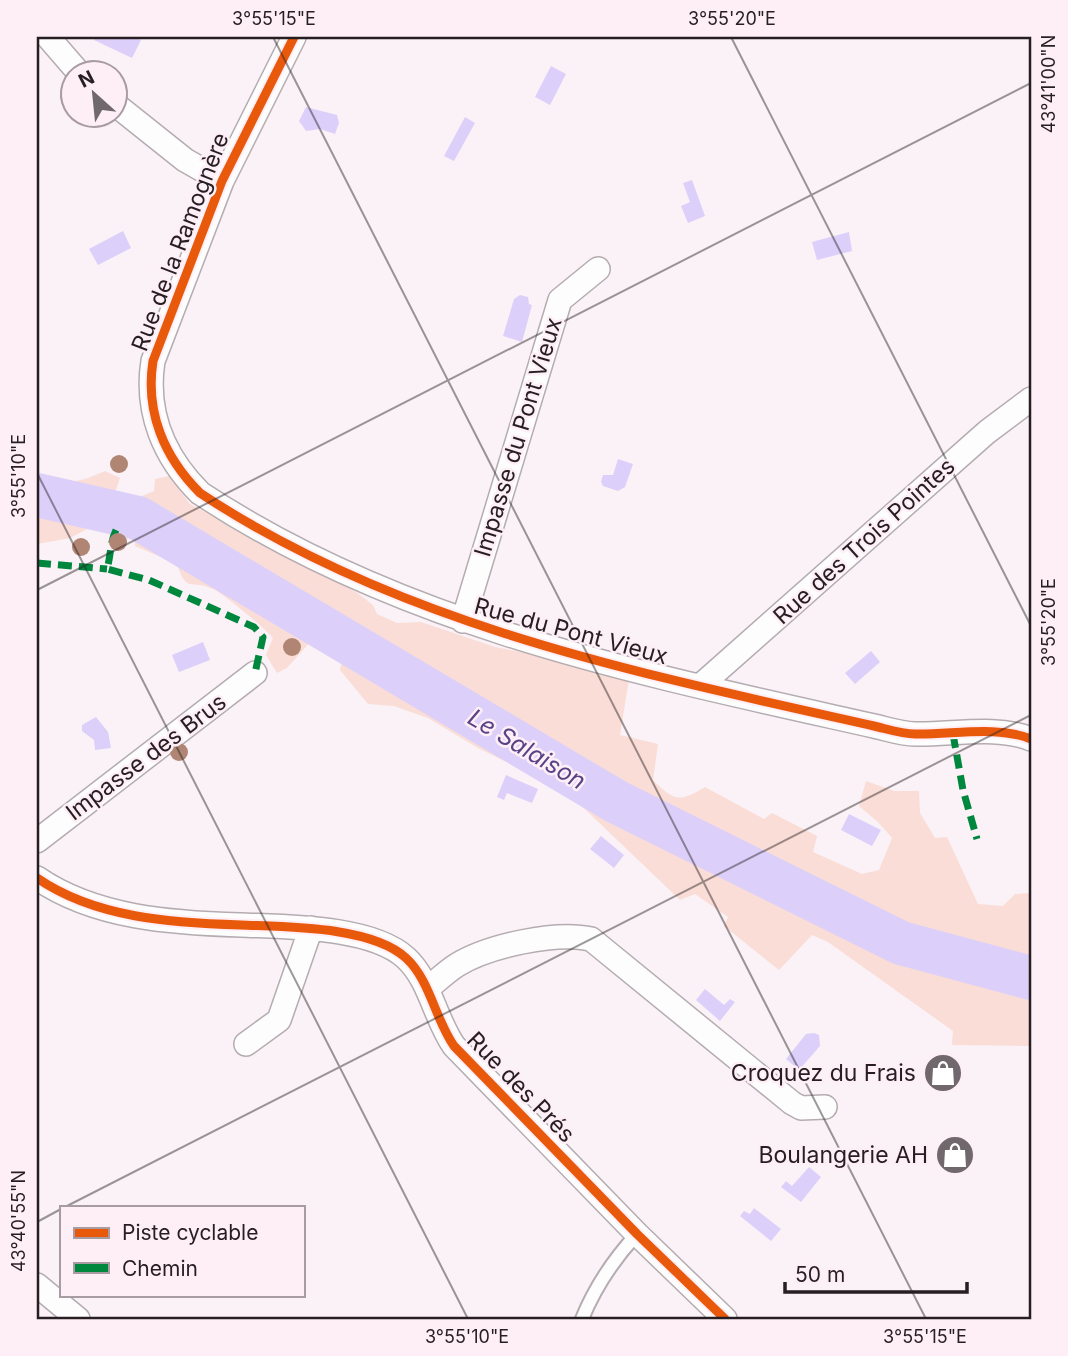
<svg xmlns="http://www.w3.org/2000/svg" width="1068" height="1356" viewBox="0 0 1068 1356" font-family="Inter,sans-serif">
<rect width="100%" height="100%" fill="#faf2f6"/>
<path fill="#f9ddd6" d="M105 471 120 478 106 519 70 538 37 544V474C66 485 76 484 105 471Z
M169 476 190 504 356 592 373 605 377 614 397 623 421 622 495 647 553 658 629 679 620 735 658 744 653 780C674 801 679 803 705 787L764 819 772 813 817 836 813 852 862 874 879 870 892 838 878 822 859 806 866 781 894 791H919L920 813 935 838 947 837 978 904 1003 906 1015 894 1030 893 1031 1046 952 1045 953 1031 828 942 812 935 779 970 724 926 728 917 695 894 680 900 567 792 478 748 428 718 394 706 368 704 340 670 345 646 320 631 287 668 277 673 266 655 273 638C266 629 224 594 213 589 192 579 186 594 177 564L135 546V537L126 531 135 499 154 491 155 479Z"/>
<path fill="#dcd0fa" d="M96 37H133L141 40 132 58 94 40Z
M551 66 566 74 550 105 535 97Z
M306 107 337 115 339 123 335 134 320 129 306 131 299 121Z
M465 117 475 123 454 161 444 156Z
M692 180 705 216 688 223 681 206 690 202 683 183Z
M123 231 131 248 98 265 89 249Z
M849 232 852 251 817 260 812 242Z
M520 295 528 297 529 304 532 305 522 342 503 336 514 299Z
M618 459 633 464 625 487 618 491 603 486 601 482 603 475H613Z
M203 642 210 660 179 672 172 655Z
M871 651 880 662 855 684 845 673Z
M96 717 108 732 111 748 95 750 94 740 82 731V725Z
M506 775 538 789 532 803 507 793 504 800 497 797Z
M849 814 881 830 872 846 841 830Z
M601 836 624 855 614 868 590 849Z
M705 989 724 1005 730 999 735 1002 720 1021 696 1000Z
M814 1033 819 1035 820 1046 799 1070 786 1059 806 1034Z
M809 1167 821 1177 801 1202 781 1187 786 1181 792 1186Z
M754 1208 781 1229 771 1241 740 1216 744 1211 750 1214Z"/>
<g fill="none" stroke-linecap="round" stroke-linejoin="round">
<path stroke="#dcd0fa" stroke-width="44" d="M37 495 138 518 617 802 901 943 1031 978"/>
<defs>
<path id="service" d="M582 1319C595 1287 613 1260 637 1234"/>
<path id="minor" d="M48 37 80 74
M294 37 222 181 153 361C145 412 164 457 200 493 401 626 642 674 874 726 887 729 902 734 915 734 952 735 996 725 1031 739
M116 105 185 160 222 181
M463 621 560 300 598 269
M700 686 987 432 1031 399
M37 841 255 673
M37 878C95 918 172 923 241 925 286 927 371 926 406 958 430 980 435 1019 454 1046L637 1234 725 1319
M427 989C437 981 446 972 457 965 488 946 556 931 591 939L792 1103 801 1108 825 1107
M246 1044 279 1020 311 928
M37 1285 78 1319"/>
</defs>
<use href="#service" stroke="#b4acb0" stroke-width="16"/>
<use href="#minor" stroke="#b4acb0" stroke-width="26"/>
<use href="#service" stroke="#fefdfe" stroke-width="12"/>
<use href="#minor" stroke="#fefdfe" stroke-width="23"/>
<path stroke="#00873e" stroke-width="7" stroke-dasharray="14 7" stroke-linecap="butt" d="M116 530C110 542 111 555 107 569L149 580 254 627 263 637 255 673
M37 563 107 569
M953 734 963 790 977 839"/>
<defs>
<path id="cycleway" d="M294 37 222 181 153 361C145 412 164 457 200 493 401 626 642 674 874 726 887 729 902 734 915 734 952 735 996 725 1031 739
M37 878C95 918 172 923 241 925 286 927 371 926 406 958 430 980 435 1019 454 1046L637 1234 725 1319"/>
</defs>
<use href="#cycleway" stroke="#feeff6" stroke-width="13"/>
<use href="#cycleway" stroke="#e8590c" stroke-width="9"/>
</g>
<g fill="#b08574">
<circle cx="119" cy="464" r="9"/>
<circle cx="118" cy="542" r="9"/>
<circle cx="81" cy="547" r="9"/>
<circle cx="292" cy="647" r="9"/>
<circle cx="179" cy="752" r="9"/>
</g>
<path fill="none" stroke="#261e21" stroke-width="2" stroke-opacity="0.45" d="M273 37 926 1319M731 37 1031 626M37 473 468 1319M37 590 1031 83M65 1207 1031 715M37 1222 61 1209"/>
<defs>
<symbol id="shop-disc" viewBox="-11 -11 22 22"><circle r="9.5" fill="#70686c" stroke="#feeff6"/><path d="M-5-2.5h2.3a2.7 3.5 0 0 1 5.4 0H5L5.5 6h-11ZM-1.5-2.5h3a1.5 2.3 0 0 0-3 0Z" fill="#fff"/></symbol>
</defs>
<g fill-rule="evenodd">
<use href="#shop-disc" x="921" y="1051" width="44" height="44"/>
<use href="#shop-disc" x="933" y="1133" width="44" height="44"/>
</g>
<g text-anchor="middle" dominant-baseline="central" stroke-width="5" stroke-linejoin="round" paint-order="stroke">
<g font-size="23" fill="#261e21" stroke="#feeff6">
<text transform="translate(180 242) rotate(-69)">Rue de la Ramognère</text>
<text transform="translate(518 437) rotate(-73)">Impasse du Pont Vieux</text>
<text transform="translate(864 541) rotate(-42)">Rue des Trois Pointes</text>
<text transform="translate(571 631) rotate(15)">Rue du Pont Vieux</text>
<text transform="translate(146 757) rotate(-37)">Impasse des Brus</text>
<text transform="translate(521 1087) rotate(46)">Rue des Prés</text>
</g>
<g font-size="23" fill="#261e21" stroke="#feeff6" text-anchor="end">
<text x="916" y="1073">Croquez du Frais</text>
<text x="928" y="1155">Boulangerie AH</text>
</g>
<g font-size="24" font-style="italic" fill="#584387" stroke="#feeff6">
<text transform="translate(527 749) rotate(31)">Le Salaison</text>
</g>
</g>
<rect width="1068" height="1356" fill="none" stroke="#feeff6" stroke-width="77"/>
<rect x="60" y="1206" width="245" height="91" fill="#feeff6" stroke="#a89ba1" stroke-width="2"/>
<rect x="74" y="1228" width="35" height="10" fill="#e8590c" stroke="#a89ba1" stroke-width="2"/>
<text x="122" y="1240" font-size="21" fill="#261e21">Piste cyclable</text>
<rect x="74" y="1263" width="35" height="10" fill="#00873e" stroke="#a89ba1" stroke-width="2"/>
<text x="122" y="1276" font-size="21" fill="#261e21">Chemin</text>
<g transform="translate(94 94) rotate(333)"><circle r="33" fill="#feeff6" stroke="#a89ba1" stroke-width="2"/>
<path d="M0-5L12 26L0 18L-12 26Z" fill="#70686c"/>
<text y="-10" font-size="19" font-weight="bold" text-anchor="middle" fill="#261e21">N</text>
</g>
<path d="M785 1282v10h182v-10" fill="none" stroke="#261e21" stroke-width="3.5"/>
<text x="795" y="1282" font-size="21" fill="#261e21" stroke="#feeff6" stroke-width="5" paint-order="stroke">50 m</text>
<rect x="38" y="38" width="992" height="1280" fill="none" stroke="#261e21" stroke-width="2.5"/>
<g font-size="18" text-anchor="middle" fill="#261e21">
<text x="274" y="25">3°55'15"E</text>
<text x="732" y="25">3°55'20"E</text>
<text transform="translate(1049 84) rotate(-90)" y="6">43°41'00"N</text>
<text transform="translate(19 476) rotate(-90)" y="6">3°55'10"E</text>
<text transform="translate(1049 622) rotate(-90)" y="6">3°55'20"E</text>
<text transform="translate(19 1221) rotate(-90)" y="6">43°40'55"N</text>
<text x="467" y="1343">3°55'10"E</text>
<text x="925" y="1343">3°55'15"E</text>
</g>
</svg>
